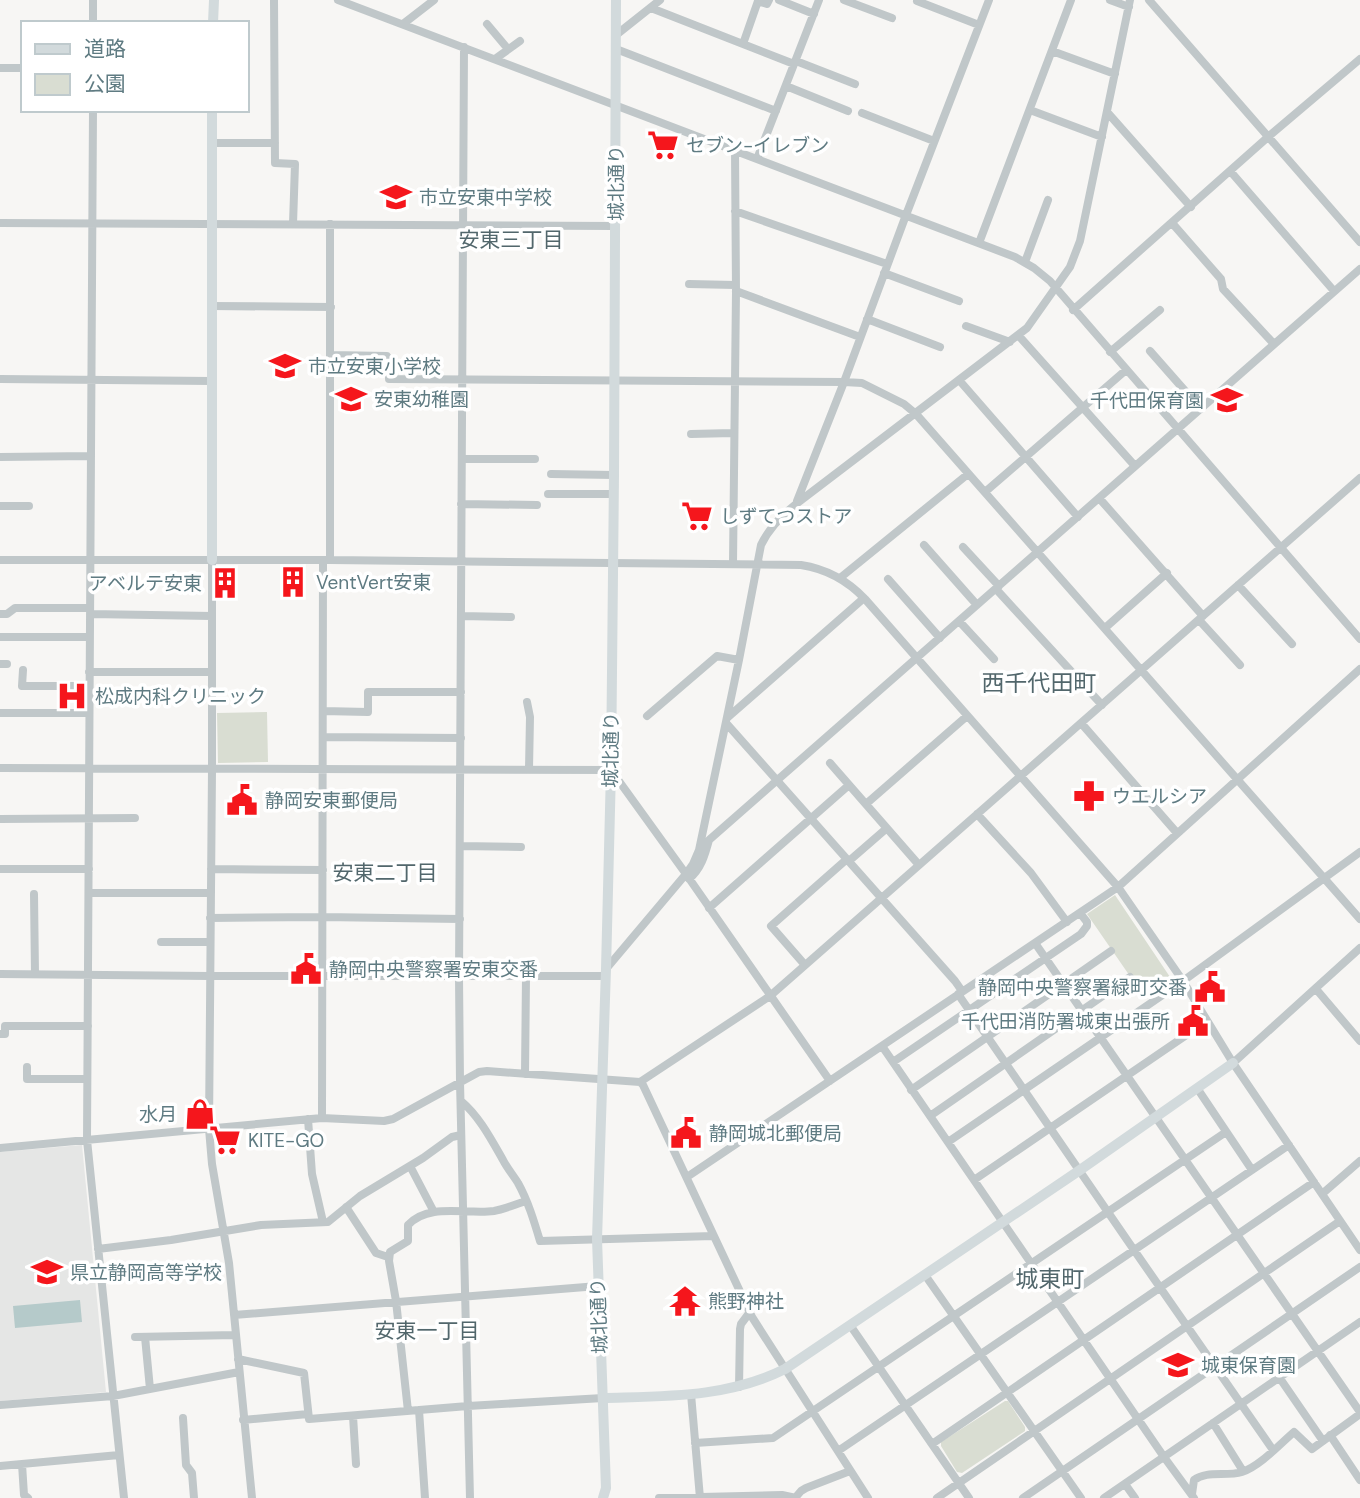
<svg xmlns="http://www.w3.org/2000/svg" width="1360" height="1498" viewBox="0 0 1360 1498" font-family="'DM Sans','Noto Sans JP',sans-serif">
<rect width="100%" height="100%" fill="#f7f6f4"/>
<path fill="#e5e6e5" d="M82 1145 106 1392 0 1401V1152Z"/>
<path fill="#d9ddd2" d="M267 712 268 762 218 763 217 713Z
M1115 895 1172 980 1145 998 1087 914Z
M1005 1401H1008L1025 1427V1431L962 1473 957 1472 941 1446V1442Z"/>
<path fill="#b5caca" d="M80 1300 82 1322 15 1328 13 1306Z"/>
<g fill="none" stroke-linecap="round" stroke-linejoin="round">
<path stroke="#c0c7c9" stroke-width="8" d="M274 0 275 163 295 164 293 224
M338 0 1015 257 1034 268 1050 281 1360 639
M779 0 814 14
M844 0 892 18
M1110 0 1129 7
M1149 0 1360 242
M917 1 979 25
M651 8 794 64
M93 23V0
M403 24 434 0
M487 24 508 49
M616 35 660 0
M743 44 758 1 767 4 769 0
M464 47 459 977 460 1082 470 1498
M616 49 776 111
M1052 51 1115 74
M495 59 520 41
M796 61 855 84
M0 68H23
M786 86 848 111
M93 110 87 1140 124 1498
M1030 110 1102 137
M1107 112 1191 207
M862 113 934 141
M212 143H275
M757 159 819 0
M1231 172 1334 291
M735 211 887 264
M0 223 615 226
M1172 223 1221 279 1223 289 1274 344
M330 224V560
M979 243 1071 0
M1025 262 1048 200
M884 273 959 301
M689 284 735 285
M736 291 860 337
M211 306 331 307
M1073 310 1268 137 1360 59
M867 319 940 347
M966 326 1010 342
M1018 335 1135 466
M1150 351 1201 409
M1110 352 1160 310
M331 355 387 356 389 360V379L844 382 862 383 904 404 916 414 1360 919
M0 379 211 381
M959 380 1078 517
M691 434 733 433
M0 457 91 456
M462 459H535
M551 474 614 475
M985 492 1126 370
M548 494H614
M1099 498 1203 616
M797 501 844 382 906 215 989 0
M461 504 537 505
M0 506H29
M924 545 977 605
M963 547 999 586
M0 560H330L801 565C827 569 847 580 865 599L1118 887 1183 981 1233 1063 1360 1250
M212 560V769L209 1129 212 1164 229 1263 252 1498
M733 564 736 291 735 150
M840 578 968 474
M888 579 940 638
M1238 585 1292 644
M996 589 1102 705
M0 614H7L15 608H90
M90 614 212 616
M461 616 511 617
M1199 620 1240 665
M959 621 994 659
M1105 628 1167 573
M0 637H90
M0 664H7
M23 670 22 686H89
M89 672H212
M527 702 530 717 529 769
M323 711 368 712V692H461
M0 713H89
M647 716 717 656 739 660
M727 718 864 598
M726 723 955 981 962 991
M1081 723 1177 833
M323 737 461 738
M830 763 919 865
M0 768 611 770 686 874 830 1081
M866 804 967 716
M977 814 1031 873 1067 922
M0 819 135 818
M460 846 521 847
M849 861 887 828
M0 869H89
M211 869 323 870
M689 879C701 869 705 855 709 840L1360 269
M89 893H210
M34 894 35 974
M709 908 849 785
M210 918 323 917 460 919
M161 942H210
M1035 943 1360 1412
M805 965 771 926 847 859
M606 969 686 874 693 864 699 850 739 660 761 545C769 528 781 516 796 504L1027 328 1070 267 1080 241 1130 0
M0 974 209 976H606
M1316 989 1360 1041
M958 994 1134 1250 1273 1450
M0 1034H5V1026H88
M882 1046 1164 1457 1194 1498
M893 1062 1081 934 1087 926V922L1080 913
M1233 1063 1360 948
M27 1067V1079H87
M525 1074 526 977
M640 1082 770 996 1360 478
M1197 1088 1252 1170
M911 1090 1111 951
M461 1101C479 1116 491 1139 503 1160 507 1168 513 1175 518 1183 528 1201 534 1221 540 1241L713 1236
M930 1116 1130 977
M322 1118 323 560
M308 1119 312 1174 323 1222
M948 1142 1183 981 1360 852
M0 1148 322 1118 384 1121 393 1119 479 1072 487 1071 640 1082 643 1085 752 1317 868 1498
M410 1166 434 1212
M687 1177 1118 887 1360 669
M974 1180 1207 1021
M1322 1194 1360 1161
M346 1207 376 1253 388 1257
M98 1249 171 1240 261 1225 328 1222 360 1196 423 1158 452 1137 461 1135
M925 1275 1081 1498
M234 1315 598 1286
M850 1325 969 1498
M135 1337 235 1335
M145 1337 150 1389
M238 1359 304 1373 309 1419 468 1406 603 1398
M1279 1377 1323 1441
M739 1387 740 1329 741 1324 750 1312
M691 1394 700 1498
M0 1405 113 1396 239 1372
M419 1410 425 1498
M408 1411 396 1301 389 1261 390 1252 408 1241V1225C429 1202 467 1215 494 1211 505 1209 516 1204 526 1201
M353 1416 356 1464
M183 1418 186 1465 192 1473 194 1498
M243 1420 308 1414
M1213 1423 1243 1471
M1330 1435 1360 1480
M695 1443 773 1438 1226 1132
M932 1444 1314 1182
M838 1451 1289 1145
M22 1464 24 1495 28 1498
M0 1466 119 1455
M1125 1484 1135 1498
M1192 1494 1194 1480C1207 1470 1226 1477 1242 1472 1260 1466 1280 1444 1294 1432L1312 1449 1360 1414
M659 1498 782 1495 796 1498
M795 1498 801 1491 806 1488 850 1471
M937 1498 1340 1221
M1023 1498 1360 1267
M1104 1498 1360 1322"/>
<path stroke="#d2dadc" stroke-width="10" d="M213 23 214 0
M212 560V110
M603 1398C665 1396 727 1398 785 1369L1080 1170 1233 1063
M603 1498 606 1488 597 1239 606 969 611 770 614 475 616 0"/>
</g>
<defs>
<symbol id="supermarket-bare" viewBox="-9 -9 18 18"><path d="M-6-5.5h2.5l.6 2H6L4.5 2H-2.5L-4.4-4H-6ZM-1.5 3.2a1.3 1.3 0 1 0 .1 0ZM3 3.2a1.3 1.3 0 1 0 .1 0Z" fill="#f5161c" stroke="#fff" stroke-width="2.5" paint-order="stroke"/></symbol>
<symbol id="school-bare" viewBox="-9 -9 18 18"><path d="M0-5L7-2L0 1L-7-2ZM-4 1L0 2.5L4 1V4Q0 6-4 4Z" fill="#f5161c" stroke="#fff" stroke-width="2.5" paint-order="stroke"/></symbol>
<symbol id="building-bare" viewBox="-9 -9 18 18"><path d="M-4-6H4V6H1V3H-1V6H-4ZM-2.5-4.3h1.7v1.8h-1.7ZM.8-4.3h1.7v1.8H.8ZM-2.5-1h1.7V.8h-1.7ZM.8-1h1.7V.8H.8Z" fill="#f5161c" stroke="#fff" stroke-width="2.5" paint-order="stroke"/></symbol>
<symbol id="hospital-bare" viewBox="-9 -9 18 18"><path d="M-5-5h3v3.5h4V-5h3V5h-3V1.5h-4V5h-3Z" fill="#f5161c" stroke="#fff" stroke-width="2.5" paint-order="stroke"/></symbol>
<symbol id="pharmacy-bare" viewBox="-9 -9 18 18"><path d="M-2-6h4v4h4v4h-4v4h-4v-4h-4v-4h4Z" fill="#f5161c" stroke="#fff" stroke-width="2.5" paint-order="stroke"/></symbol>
<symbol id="civic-bare" viewBox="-9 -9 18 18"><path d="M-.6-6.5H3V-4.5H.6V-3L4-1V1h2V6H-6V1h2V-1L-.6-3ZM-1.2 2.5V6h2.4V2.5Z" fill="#f5161c" stroke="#fff" stroke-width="2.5" paint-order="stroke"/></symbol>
<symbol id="shop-bare" viewBox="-9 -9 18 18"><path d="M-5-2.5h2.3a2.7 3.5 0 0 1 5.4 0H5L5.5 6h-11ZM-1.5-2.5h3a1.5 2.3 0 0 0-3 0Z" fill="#f5161c" stroke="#fff" stroke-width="2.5" paint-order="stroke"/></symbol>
<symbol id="temple-bare" viewBox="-9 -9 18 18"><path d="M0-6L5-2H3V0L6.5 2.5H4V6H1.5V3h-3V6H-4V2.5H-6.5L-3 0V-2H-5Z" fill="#f5161c" stroke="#fff" stroke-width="2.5" paint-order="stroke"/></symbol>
</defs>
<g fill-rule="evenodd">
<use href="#supermarket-bare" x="641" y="123" width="44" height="44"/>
<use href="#school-bare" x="374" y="175" width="44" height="44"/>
<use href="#school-bare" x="263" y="344" width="44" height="44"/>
<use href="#school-bare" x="329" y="377" width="44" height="44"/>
<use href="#school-bare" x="1205" y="378" width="44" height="44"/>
<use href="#supermarket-bare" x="675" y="494" width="44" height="44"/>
<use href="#building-bare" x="271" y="560" width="44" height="44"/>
<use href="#building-bare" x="203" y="561" width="44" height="44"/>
<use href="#hospital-bare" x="50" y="674" width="44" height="44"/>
<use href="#pharmacy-bare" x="1067" y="774" width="44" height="44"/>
<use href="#civic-bare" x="220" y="778" width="44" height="44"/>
<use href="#civic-bare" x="284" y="947" width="44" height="44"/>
<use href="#civic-bare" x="1188" y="965" width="44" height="44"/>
<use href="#civic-bare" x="1171" y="999" width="44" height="44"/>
<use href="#shop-bare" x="178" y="1092" width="44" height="44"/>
<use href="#civic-bare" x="664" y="1111" width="44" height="44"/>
<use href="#supermarket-bare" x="203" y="1118" width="44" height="44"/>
<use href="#school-bare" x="25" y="1250" width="44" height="44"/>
<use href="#temple-bare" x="663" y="1279" width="44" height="44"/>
<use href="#school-bare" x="1156" y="1343" width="44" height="44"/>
</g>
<g text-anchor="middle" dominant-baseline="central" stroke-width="7" stroke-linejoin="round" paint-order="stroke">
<g font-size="19" fill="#5f7b82" stroke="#fff" text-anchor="start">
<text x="686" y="145">セブン-イレブン</text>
<text x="419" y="197">市立安東中学校</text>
<text x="308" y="366">市立安東小学校</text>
<text x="374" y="399">安東幼稚園</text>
<text x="1204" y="400" text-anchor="end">千代田保育園</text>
<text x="720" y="516">しずてつストア</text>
<text x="316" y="582">VentVert安東</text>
<text x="202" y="583" text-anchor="end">アベルテ安東</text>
<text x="95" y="696">松成内科クリニック</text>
<text x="1112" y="796">ウエルシア</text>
<text x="265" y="800">静岡安東郵便局</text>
<text x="329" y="969">静岡中央警察署安東交番</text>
<text x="1187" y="987" text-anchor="end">静岡中央警察署緑町交番</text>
<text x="1170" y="1021" text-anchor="end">千代田消防署城東出張所</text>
<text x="177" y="1114" text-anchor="end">水月</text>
<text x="709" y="1133">静岡城北郵便局</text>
<text x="248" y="1140">KITE-GO</text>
<text x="70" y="1272">県立静岡高等学校</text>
<text x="708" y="1301">熊野神社</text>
<text x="1201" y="1365">城東保育園</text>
</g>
<g font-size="19" fill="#5f7b82" stroke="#fff">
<text transform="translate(616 183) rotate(-90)">城北通り</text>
<text transform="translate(611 750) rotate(-89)">城北通り</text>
<text transform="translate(599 1316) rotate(-92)">城北通り</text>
</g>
<g font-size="21" fill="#52676c" stroke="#fff">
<text x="511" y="240">安東三丁目</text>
<text x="385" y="873">安東二丁目</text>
<text x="427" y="1331">安東一丁目</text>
</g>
<g font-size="23" fill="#52676c" stroke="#fff">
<text x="1039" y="683">西千代田町</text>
<text x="1050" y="1279">城東町</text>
</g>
</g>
<rect x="21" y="21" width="228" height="91" fill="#ffffff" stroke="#bfcacd" stroke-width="2"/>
<rect x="35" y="44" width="35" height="10" fill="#d2dadc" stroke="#bfcacd" stroke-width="2"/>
<text x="84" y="56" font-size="21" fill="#5f7b82">道路</text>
<rect x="35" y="74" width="35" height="21" fill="#d9ddd2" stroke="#bfcacd" stroke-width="2"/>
<text x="84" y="91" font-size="21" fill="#5f7b82">公園</text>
</svg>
